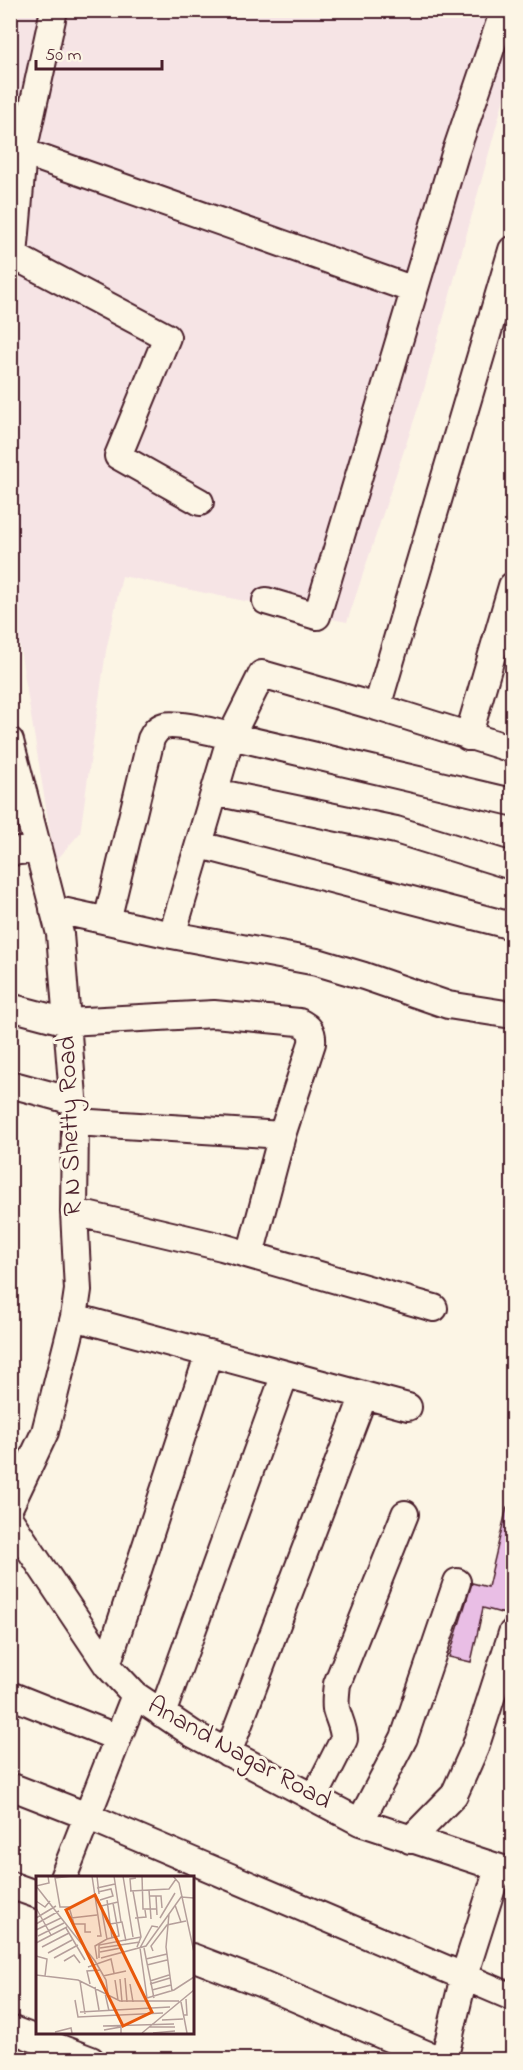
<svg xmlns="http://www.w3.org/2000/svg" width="523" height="2070" viewBox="0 0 523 2070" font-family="'Indie Flower',sans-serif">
<rect width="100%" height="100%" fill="#fcf5e5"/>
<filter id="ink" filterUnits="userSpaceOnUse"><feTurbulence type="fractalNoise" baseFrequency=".0167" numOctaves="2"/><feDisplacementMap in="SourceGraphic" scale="12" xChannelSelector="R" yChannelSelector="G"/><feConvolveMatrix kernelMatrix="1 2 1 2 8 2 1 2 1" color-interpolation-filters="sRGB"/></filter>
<g filter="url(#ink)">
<path fill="#f6e4e5" d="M10 11H512V69L423 393 347 622 122 576 106 651 80 833 55 862 11 594Z"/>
<path fill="#e9bee5" stroke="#4a1f2b" stroke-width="1.5" d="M507 1507H513V1584L505 1614 483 1608 471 1662 449 1657 472 1583 488 1587Z"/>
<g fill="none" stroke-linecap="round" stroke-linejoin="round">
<defs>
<path id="minor" d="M54 10 23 152 14 256 167 337 118 456 200 502
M23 152 414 290
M266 601 317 616 455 154 504 10
M377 707 512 749
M468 737 512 586
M10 741 60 934 75 1122 74 1212 78 1290 74 1317 45 1432 10 1506
M215 792 396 830 512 866
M200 845 512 926
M10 852 38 849
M53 909 172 935 231 736 512 802
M107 921 151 739C154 733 157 728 164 726 177 722 216 733 231 736L262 674 377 707 512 250
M172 935 317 962 364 976 448 1005 512 1015
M10 1007 67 1022 214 1014 299 1022C309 1027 313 1031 312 1043L282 1135 250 1255
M10 1084 73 1101
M75 1122 282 1135
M74 1212 222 1247 434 1308
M74 1317 408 1407
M10 1520 107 1665 135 1695 193 1734 360 1822 512 1872
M107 1665 209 1353
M10 1695 118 1738
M162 1714 285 1374
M228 1753 364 1395
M10 1786 87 1816 512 1997
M314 1798 344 1739C344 1728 339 1720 336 1709 335 1701 336 1692 337 1684L405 1514
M360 1822 404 1738 457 1582
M410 1840 454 1795 475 1748 512 1633
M63 1878 135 1695
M10 1885 38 1895
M192 1957 260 1983 440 2060
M10 2029 91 2060
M444 2060 464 1976 498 1869"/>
</defs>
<use href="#minor" stroke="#4a1f2b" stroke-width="30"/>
<use href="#minor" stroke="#fcf5e5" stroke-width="26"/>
</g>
</g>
<g text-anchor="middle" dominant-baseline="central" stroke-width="6" stroke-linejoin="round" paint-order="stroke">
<g font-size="26" fill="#4a1f2b" stroke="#fcf5e5">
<text transform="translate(71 1126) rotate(-92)">R N Shetty Road</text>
<text transform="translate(239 1754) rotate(29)">Anand Nagar Road</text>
</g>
</g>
<g transform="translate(36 1876)">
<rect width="158" height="158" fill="#fcf5e5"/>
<path fill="none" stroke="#b59f9b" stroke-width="1.5" d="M37 0 19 2 24 31H33L38 48H49V56H55M56 0 65 60H61M61 0 63 18M78 0 85 46M87 0 97 61M106 0 107 33H120M137 0 143 7 158 76M0 10 59 85 70 104 72 119M0 10 13 7 12 0M61 12 79 8M113 14 115 43M94 15 133 13 140 3M95 15 94 3 100 2M97 15 105 61 101 71M62 16 75 13 77 20 64 24M113 20H125L126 32M120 20 121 39M71 24 76 62M0 25 9 31 14 25M139 29 145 46M0 32 15 59M0 42 20 30M35 42 61 39M99 42 110 41 109 34M124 42 139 17M0 48 23 35M74 48 86 46 90 65M30 52 49 84M0 54 25 42M2 60 28 47M71 63 83 60 77 27M0 67 31 51M6 71 33 57M64 72 104 66M108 72 118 122M117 75 115 70 131 49 150 45M64 76 85 72 86 77M12 77 36 64M0 80 11 83 9 100M18 82 42 69M63 82V69L105 61M65 82 110 70 133 38M61 83 59 70 71 63 65 30 82 26M110 83 131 78M28 85 38 79 44 87M111 89 131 84M52 91 75 83 78 97M0 99 42 104 84 125H143M67 100 90 95M89 102 91 126M84 103 86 126M79 104 82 124M44 105 49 138M114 105 133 99M54 108 51 95 64 94M94 108 97 126M114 108 134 102M59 111 63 134M116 114 135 109M136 115 130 71 133 38 145 21 158 22M69 117 73 135M111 122 104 72 116 50 122 51M111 122 138 114 158 101M39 124 42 141 127 137M145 126 151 157M44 136 134 131M147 139H151L150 123M126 144 147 143M67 150 138 148M114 151H139M68 154 85 151V157M19 156 35 152 36 157M106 157 158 114M117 157 139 155"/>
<path fill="#e8590c" fill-opacity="0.15" stroke="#e8590c" stroke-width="3" d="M59 19 116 136 87 150 30 34Z"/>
<rect width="158" height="158" fill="none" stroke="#4a1f2b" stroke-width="3"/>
</g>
<rect width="523" height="2070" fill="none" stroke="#fcf5e5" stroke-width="36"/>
<rect x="18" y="18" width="487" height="2034" fill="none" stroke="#4a1f2b" stroke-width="2" filter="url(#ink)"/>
<path d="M36 60v9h126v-9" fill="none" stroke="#4a1f2b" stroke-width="3"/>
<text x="45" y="60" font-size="18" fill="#4a1f2b" stroke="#fcf5e5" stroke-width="4.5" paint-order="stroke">50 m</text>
</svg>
